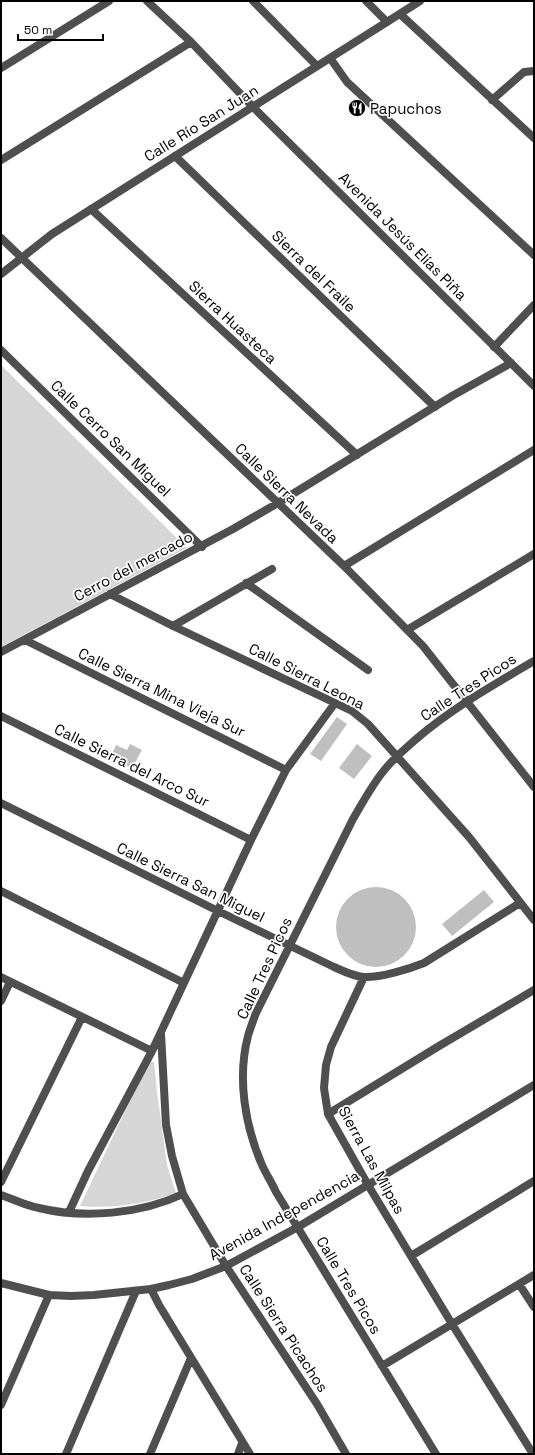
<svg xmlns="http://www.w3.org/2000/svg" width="535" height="1455" viewBox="0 0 535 1455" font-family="'Space Grotesk',sans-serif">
<rect width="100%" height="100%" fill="#fff"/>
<path fill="#d6d6d6" d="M1 365 187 548 1 647Z
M150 1061 154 1062 157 1092 167 1165 176 1193C145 1204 112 1209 80 1206L125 1111Z"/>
<path fill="#bfbfbf" d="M337 717 347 724 321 761 310 754Z
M130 744 142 750 132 768 110 758 116 745 127 750Z
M357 744 372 756 354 779 339 768Z
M336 927a40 40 0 1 1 80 0a40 40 0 1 1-80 0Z
M484 890 494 902 452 936 442 924Z"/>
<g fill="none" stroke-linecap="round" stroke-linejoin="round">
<path stroke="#4f4f4f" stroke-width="8" d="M147 1 191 42 253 107
M253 1 317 66
M366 1 387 22
M400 14 534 138
M330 58 347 82 534 255
M1 68 109 1
M492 100 524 72 534 71
M175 156 435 407
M1 160 191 42
M91 209 357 455
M1 238 344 566 423 646 534 787
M494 347 534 305
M1 350 202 547
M344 566 534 450
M246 583 368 670
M110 594 173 626 352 711 368 724 469 837 534 920
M173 626 272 569
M407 630 534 554
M25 640 286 770
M1 652 233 529 278 503 452 396 511 363
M1 716 251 840
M1 803 218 911 334 967C343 971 353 976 363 977 380 978 409 969 424 963L520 903
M1 891 184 983
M1 977 152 1051
M364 977 331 1047 326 1065 324 1088 328 1114 368 1185 452 1324 533 1454
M1 1001 10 982
M161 1034 166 1125 172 1156 183 1194 226 1266 317 1404 346 1454
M328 1114 439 1046 534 990
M1 1182 82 1017
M1 1195C13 1199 26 1206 39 1208 84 1219 141 1214 183 1194
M69 1212 88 1171 152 1051 251 840 286 770 335 703
M411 1256 534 1181
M519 1284 534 1307
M151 1289 159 1305 250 1454
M382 1366 534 1275
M1 1405 49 1295
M66 1454 136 1291
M150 1454 191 1358
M238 1454 242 1443
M436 1454 276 1192C272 1183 266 1174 262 1165 245 1126 237 1078 248 1036 250 1029 253 1021 256 1013L353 819C363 802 373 783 386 768 395 757 405 749 415 740 451 709 493 685 534 661"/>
<path stroke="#4f4f4f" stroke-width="8" d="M253 107 534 386
M1 274 52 234 420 1
M1 1283 49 1295 71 1296 94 1295 151 1289 169 1285 192 1279 226 1266 298 1227 534 1085"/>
</g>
<defs>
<symbol id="restaurant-disc" viewBox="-11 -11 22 22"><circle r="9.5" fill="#000" stroke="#fff"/><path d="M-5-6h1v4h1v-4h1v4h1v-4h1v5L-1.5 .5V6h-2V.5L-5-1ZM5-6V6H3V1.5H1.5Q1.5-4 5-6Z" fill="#fff"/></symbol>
</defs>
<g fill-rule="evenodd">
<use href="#restaurant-disc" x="347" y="98" width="20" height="20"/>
</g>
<g text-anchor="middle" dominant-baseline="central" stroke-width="3.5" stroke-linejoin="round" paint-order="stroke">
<g font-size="15" fill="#000" stroke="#fff" text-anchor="start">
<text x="370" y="108">Papuchos</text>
</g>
<g font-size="15" fill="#000" stroke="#fff">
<text transform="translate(201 123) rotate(-32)">Calle Río San Juan</text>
<text transform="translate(403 236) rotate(45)">Avenida Jesús Elías Piña</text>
<text transform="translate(314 271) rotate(44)">Sierra del Fraile</text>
<text transform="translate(233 322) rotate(43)">Sierra Huasteca</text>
<text transform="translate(111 438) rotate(44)">Calle Cerro San Miguel</text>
<text transform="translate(287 493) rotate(44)">Calle Sierra Nevada</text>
<text transform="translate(133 566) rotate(-28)">Cerro del mercado</text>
<text transform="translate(307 676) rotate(27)">Calle Sierra Leona</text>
<text transform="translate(468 687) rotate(-33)">Calle Tres Picos</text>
<text transform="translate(162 692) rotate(26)">Calle Sierra Mina Vieja Sur</text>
<text transform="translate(132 765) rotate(26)">Calle Sierra del Arco Sur</text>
<text transform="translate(191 882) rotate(26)">Calle Sierra San Miguel</text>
<text transform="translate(264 968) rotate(-65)">Calle Tres Picos</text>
<text transform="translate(372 1160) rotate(61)">Sierra Las Milpas</text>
<text transform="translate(284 1215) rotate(-29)">Avenida Independencia</text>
<text transform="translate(349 1285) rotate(59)">Calle Tres Picos</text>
<text transform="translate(284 1328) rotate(57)">Calle Sierra Picachos</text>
</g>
</g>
<rect width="535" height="1455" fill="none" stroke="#000000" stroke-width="4"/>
<path d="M18 34v6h85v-6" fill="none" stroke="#000000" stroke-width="2"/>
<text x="24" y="34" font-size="12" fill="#000000" stroke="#ffffff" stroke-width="3" paint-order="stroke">50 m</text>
</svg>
